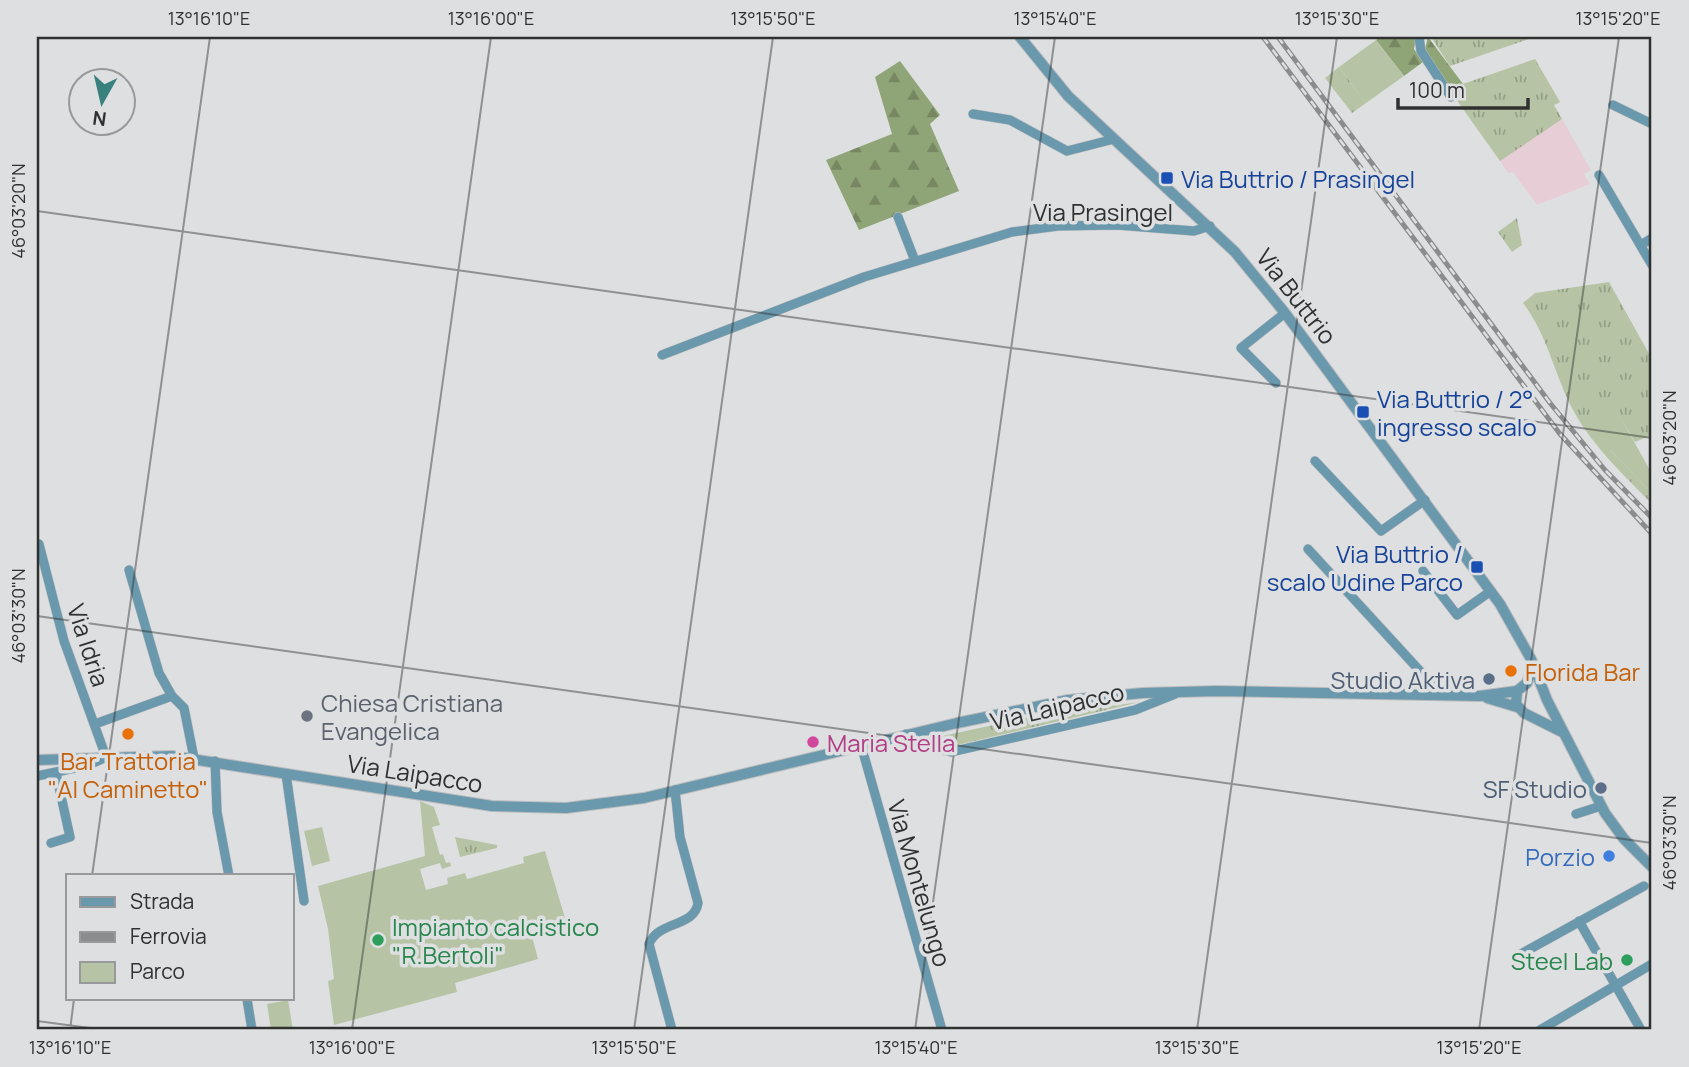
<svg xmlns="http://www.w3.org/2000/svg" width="1689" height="1067" viewBox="0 0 1689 1067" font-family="Manrope,sans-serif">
<defs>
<pattern id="grass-tufts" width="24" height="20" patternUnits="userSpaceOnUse" patternTransform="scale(1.75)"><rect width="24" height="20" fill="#b6c4a5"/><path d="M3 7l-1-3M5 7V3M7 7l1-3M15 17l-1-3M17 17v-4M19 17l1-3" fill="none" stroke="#94a087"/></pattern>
<pattern id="forest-firs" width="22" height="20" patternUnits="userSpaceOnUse" patternTransform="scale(1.75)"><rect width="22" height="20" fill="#90a577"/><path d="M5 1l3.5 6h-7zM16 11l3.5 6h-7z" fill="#768762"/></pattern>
</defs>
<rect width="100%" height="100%" fill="#dedfe1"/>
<path fill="#e7cdd5" d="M1535 59 1560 102 1554 105 1591 170 1584 174 1590 184 1537 205 1513 172 1508 173 1500 161 1463 84Z"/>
<path fill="url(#grass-tufts)" d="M1431 37H1535L1450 66Z
M1535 59 1560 102 1554 105 1562 119 1500 161 1453 95 1463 84Z
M1339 67 1366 103 1352 113 1325 78Z
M1517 218 1522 245 1512 252 1498 232Z
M1609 282 1652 359V435L1635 442 1617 412 1610 450 1652 493V504C1624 475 1593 447 1573 410 1554 374 1548 336 1523 303L1535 293Z
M1140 702 949 747 919 741 1035 716Z
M455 837 497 845V848L460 857Z"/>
<path fill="url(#forest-firs)" d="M1381 37H1416L1414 49 1423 62 1404 76 1376 40Z
M1428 37 1463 84 1453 95 1425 49Z
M900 61 940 115 930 124 959 191 859 230 826 160 892 134 875 77Z"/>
<path fill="#b6c4a5" d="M1376 40 1404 76 1366 103 1339 67Z
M1617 411 1652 474V493L1610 450 1594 425Z
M420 801 434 807 440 825 432 827 440 855 443 854 446 863 450 862 451 866 442 869 440 863 420 869 426 890 448 884 447 878 465 873 467 879 524 863 523 857 545 851 565 918 530 929 538 959 455 983 457 992 334 1025 328 981 334 979 328 929 318 886 425 856Z
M322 827 330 861 312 866 304 831Z
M288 1000 293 1030H271L267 1004Z"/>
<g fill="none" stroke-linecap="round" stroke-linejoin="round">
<defs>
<path id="minor" d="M1419 37 1421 51 1451 97
M1613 105 1652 124
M973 114 1010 120 1067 151 1114 139
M1599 175 1652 265
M898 217 915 261
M1641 245 1652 238
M662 355 864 277 1012 232 1058 226 1117 225 1194 231 1210 226
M1276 383 1241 348 1285 313
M1315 461 1381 531 1425 500
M1308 549 1442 695
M129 570 159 673 172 696 184 708 194 758
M1423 571 1457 615 1491 591
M95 724 172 696
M906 734 910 742 951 752 1135 710 1175 694
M861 745 942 1030
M215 761 217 812 229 876
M286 774 304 901
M37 776 89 765 106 757 64 641 39 544
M1576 814 1601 806
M51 843 70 837 56 773
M1579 921 1641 1030
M1519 955 1644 886
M247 999 252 1030
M672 1030 649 944C659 920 694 928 698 903L680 837 675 790
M1540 1030 1652 964"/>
<path id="tertiary" d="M1020 37 1068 96 1235 252 1285 313 1500 604 1531 659 1547 700 1605 813 1624 839 1652 867
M1533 663 1527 683 1517 691 1516 704 1524 713 1564 733
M1487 698 1517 707
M37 760 172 756 492 806 566 808 644 798 957 723 1068 700 1143 693 1217 691 1480 696 1517 691"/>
</defs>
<use href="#minor" stroke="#bbbcbe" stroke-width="10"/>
<use href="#tertiary" stroke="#bbbcbe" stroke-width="12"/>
<use href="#minor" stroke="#6a98ac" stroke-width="9"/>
<use href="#tertiary" stroke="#6a98ac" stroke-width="10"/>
<defs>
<path id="rail" d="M1263 37 1560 434 1652 534
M1278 37 1550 403 1605 470 1652 518"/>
</defs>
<use href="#rail" stroke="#8b8c8d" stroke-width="5"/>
<use href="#rail" stroke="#dedfe1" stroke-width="2.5" stroke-dasharray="8" stroke-linecap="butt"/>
</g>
<path fill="none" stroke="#2f3030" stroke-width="2" stroke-opacity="0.45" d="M37 211 1652 438M37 616 1652 843M92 876 210 37M37 1021 105 1030M70 1030 74 999M352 1030 491 37M634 1030 773 37M915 1030 1055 37M1197 1030 1337 37M1479 1030 1619 37"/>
<g fill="#1a4fb4" stroke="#dedfe1" stroke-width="2.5">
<rect x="1160" y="171" width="14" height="14" rx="3.5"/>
<rect x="1356" y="405" width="14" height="14" rx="3.5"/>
<rect x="1470" y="560" width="14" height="14" rx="3.5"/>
</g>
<g fill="#e8710a" stroke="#dedfe1" stroke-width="2.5">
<circle cx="1511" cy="671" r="7"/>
<circle cx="128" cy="734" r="7"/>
</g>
<g fill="#5c6f8a" stroke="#dedfe1" stroke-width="2.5">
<circle cx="1489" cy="679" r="7"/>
<circle cx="1601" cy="788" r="7"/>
</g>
<circle fill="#6b7280" stroke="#dedfe1" stroke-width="2.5" cx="307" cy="716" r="7"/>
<circle fill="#d1479c" stroke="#dedfe1" stroke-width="2.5" cx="813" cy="742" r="7"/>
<circle fill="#3f7fe0" stroke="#dedfe1" stroke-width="2.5" cx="1609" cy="856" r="7"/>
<g fill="#2e9e5b" stroke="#dedfe1" stroke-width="2.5">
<circle cx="378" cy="940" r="7"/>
<circle cx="1627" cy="960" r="7"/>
</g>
<g text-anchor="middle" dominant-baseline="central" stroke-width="7" stroke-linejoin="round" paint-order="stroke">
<g font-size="24" fill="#164399" stroke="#dedfe1" text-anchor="start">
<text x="1181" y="178">Via Buttrio / Prasingel</text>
<text x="1377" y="398">Via Buttrio / 2°<tspan x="1377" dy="28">ingresso scalo</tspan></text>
<text x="1463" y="553" text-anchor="end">Via Buttrio /<tspan x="1463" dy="28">scalo Udine Parco</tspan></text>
</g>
<g font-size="24" fill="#2f3030" stroke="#dedfe1">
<text x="1103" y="211">Via Prasingel</text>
<text transform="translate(1297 296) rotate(52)">Via Buttrio</text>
<text transform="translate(89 645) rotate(72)">Via Idria</text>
<text transform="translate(1057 706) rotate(-13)">Via Laipacco</text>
<text transform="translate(415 773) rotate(9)">Via Laipacco</text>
<text transform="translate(920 883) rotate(74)">Via Montelungo</text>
</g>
<g font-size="24" fill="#c56008" stroke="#dedfe1" text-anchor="start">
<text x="1525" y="671">Florida Bar</text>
<text x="128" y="760" text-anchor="middle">Bar Trattoria<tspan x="128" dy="28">"Al Caminetto"</tspan></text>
</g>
<g font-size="24" fill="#4e5e75" stroke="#dedfe1" text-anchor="end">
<text x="1475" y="679">Studio Aktiva</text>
<text x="1587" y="788">SF Studio</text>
</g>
<g font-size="24" fill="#5b616d" stroke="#dedfe1" text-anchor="start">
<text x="321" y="702">Chiesa Cristiana<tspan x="321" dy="28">Evangelica</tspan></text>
</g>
<g font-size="24" fill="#b23c85" stroke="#dedfe1" text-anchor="start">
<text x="827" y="742">Maria Stella</text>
</g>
<g font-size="24" fill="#366cbe" stroke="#dedfe1" text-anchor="end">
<text x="1595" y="856">Porzio</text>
</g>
<g font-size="24" fill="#27864d" stroke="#dedfe1" text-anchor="start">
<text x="392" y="926">Impianto calcistico<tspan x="392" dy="28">"R.Bertoli"</tspan></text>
<text x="1613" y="960" text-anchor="end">Steel Lab</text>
</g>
</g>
<rect width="1689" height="1067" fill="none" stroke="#dedfe1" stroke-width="77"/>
<rect x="66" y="874" width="228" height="126" fill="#dedfe1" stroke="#98999a" stroke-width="2"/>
<rect x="80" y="897" width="35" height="10" fill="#6a98ac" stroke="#98999a" stroke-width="2"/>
<text x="130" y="909" font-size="21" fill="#2f3030">Strada</text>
<rect x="80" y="932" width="35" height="10" fill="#8b8c8d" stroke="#98999a" stroke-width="2"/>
<text x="130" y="944" font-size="21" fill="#2f3030">Ferrovia</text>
<rect x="80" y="962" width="35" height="21" fill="#b6c4a5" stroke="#98999a" stroke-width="2"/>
<text x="130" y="979" font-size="21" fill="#2f3030">Parco</text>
<g transform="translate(102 102) rotate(188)"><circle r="33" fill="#dedfe1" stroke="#98999a" stroke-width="2"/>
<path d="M0-5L12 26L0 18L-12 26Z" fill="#39817e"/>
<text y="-10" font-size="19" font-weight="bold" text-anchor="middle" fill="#2f3030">N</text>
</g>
<path d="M1398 98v10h130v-10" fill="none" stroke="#2f3030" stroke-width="3.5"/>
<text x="1409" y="98" font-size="21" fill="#2f3030" stroke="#dedfe1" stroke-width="5" paint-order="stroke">100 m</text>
<rect x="38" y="38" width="1612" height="990" fill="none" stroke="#2f3030" stroke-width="2.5"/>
<g font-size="18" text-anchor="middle" fill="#2f3030">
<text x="209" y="25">13°16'10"E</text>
<text x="491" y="25">13°16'00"E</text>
<text x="773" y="25">13°15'50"E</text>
<text x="1055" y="25">13°15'40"E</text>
<text x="1337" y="25">13°15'30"E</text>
<text x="1618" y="25">13°15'20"E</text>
<text transform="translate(19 211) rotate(-90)" y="6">46°03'20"N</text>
<text transform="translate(1670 438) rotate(-90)" y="6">46°03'20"N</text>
<text transform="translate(19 616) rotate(-90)" y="6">46°03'30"N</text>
<text transform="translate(1670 843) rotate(-90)" y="6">46°03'30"N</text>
<text x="70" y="1054">13°16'10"E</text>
<text x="352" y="1054">13°16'00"E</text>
<text x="634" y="1054">13°15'50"E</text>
<text x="916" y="1054">13°15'40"E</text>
<text x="1197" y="1054">13°15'30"E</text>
<text x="1479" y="1054">13°15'20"E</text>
</g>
</svg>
